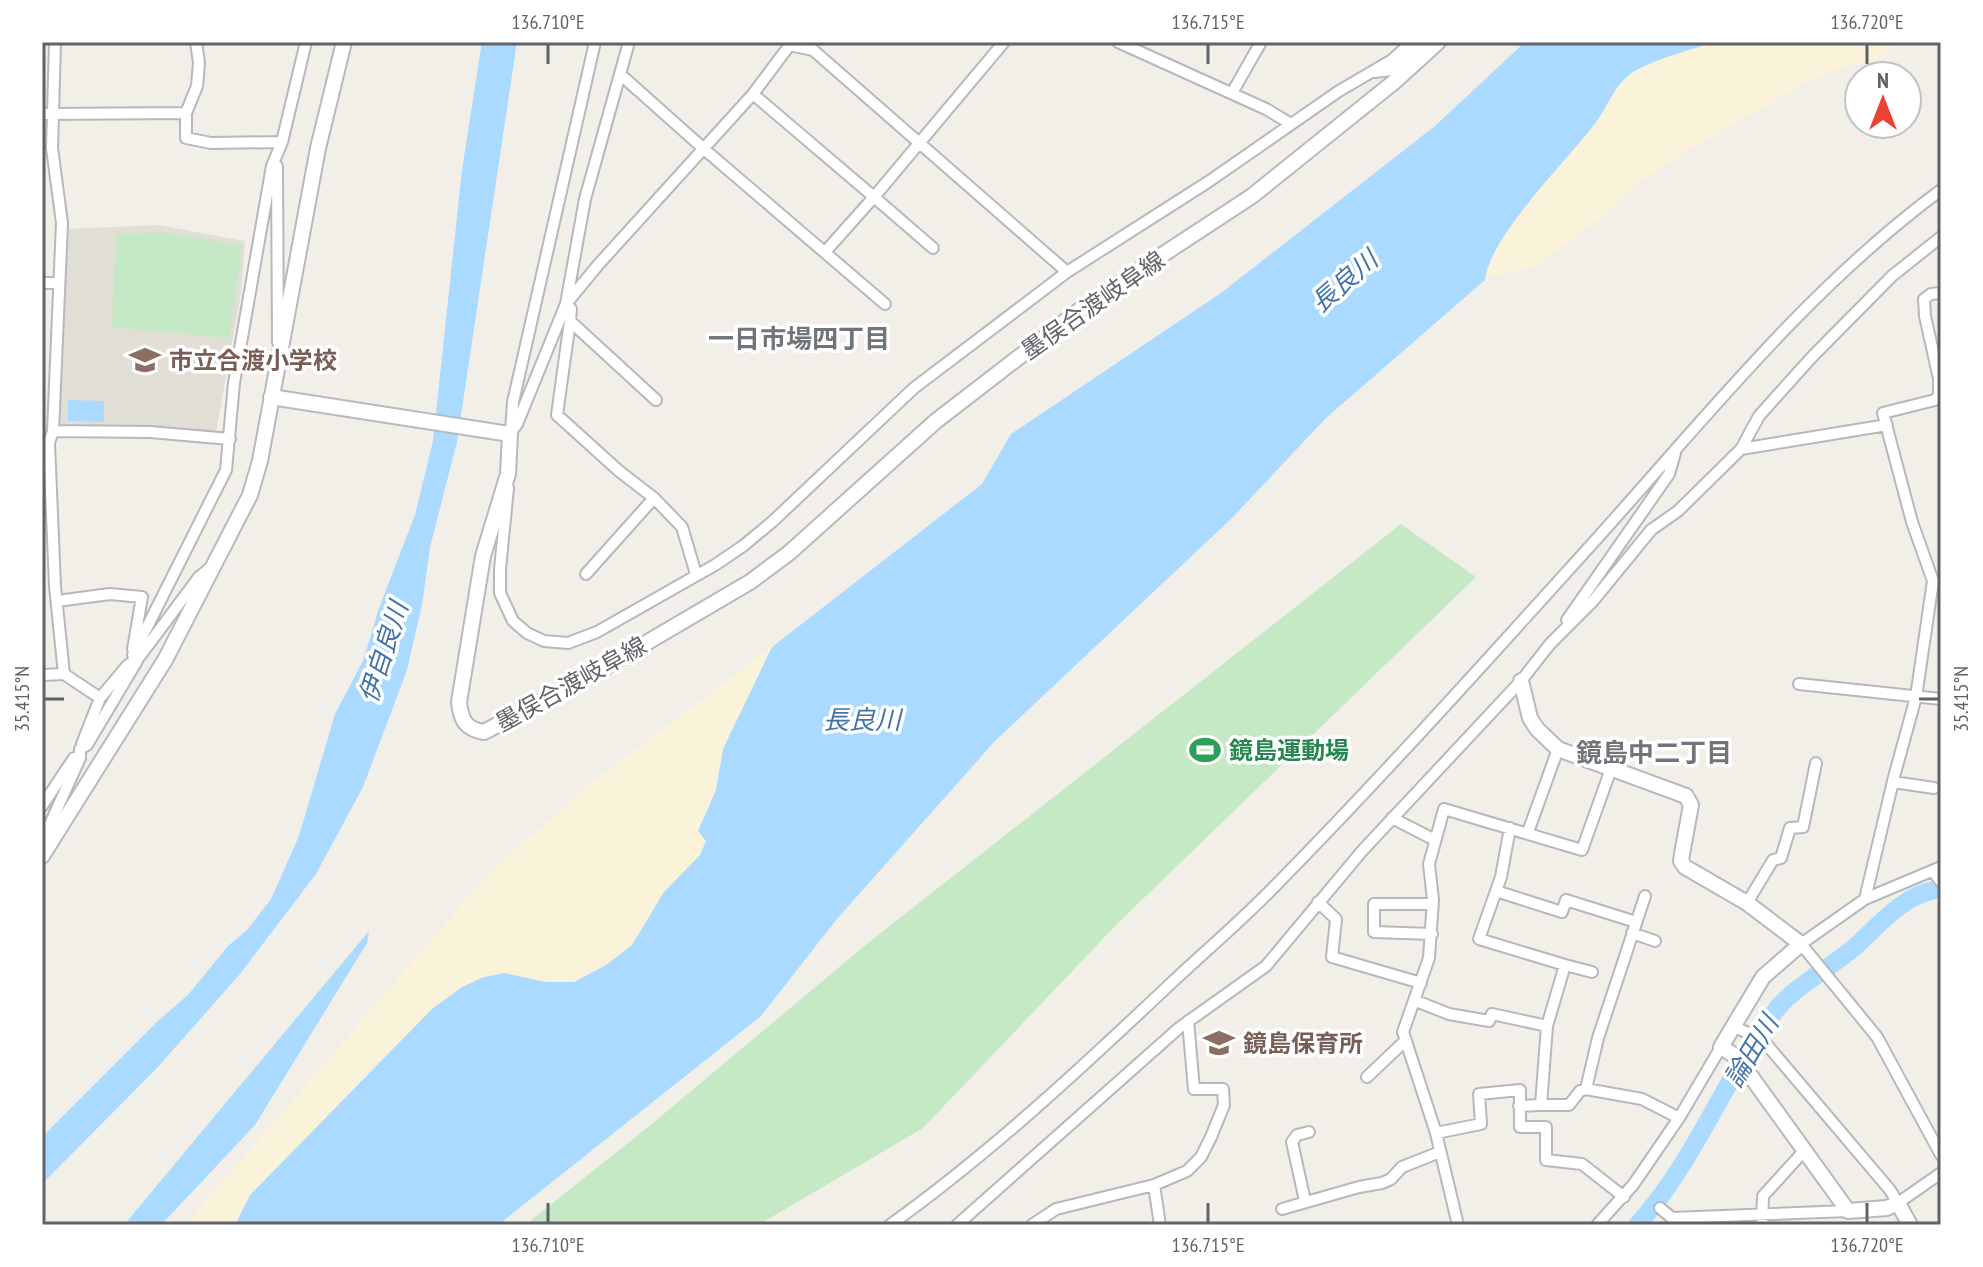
<svg xmlns="http://www.w3.org/2000/svg" width="1983" height="1267" viewBox="0 0 1983 1267" font-family="'PT Sans Narrow','Noto Sans JP',sans-serif">
<rect width="100%" height="100%" fill="#f1efe8"/>
<path fill="#e1ded6" d="M158 225 245 241 241 293 216 432 59 428 66 229Z"/>
<path fill="#c5e8c5" d="M161 232 242 246 229 338 112 327 116 235Z
M1401 524 1476 577 1118 923 923 1128 758 1225H525L653 1123 868 943Z"/>
<path fill="#fbf3d9" d="M1702 42H1903L1874 60 1846 65 1807 82 1693 147 1645 178 1608 212 1535 266 1484 278 1485 260 1613 92 1636 70Z
M772 647 735 724 717 776 716 790 698 830 706 841 700 855 664 892 632 945 606 965 574 982H545L505 973 432 1009 250 1195 235 1225H185L492 870 593 782Z"/>
<path fill="#aadaff" d="M482 42H517L457 442 430 547 422 605 407 670 363 787 316 874 240 974 156 1069 42 1184V1137L158 1021 188 995 228 946 247 930 271 899 299 836 335 714 363 661 378 611 415 515 433 441 462 170Z
M1525 42H1714C1688 51 1657 58 1633 72 1615 84 1609 104 1597 121 1569 159 1490 235 1485 280L1326 418 1231 519 994 742 836 920 761 1016 498 1225H235L250 1195 432 1009 462 987 484 977 505 973 545 982H574L606 965 632 945 664 892 700 855 706 841 698 831 716 790 723 749 772 647 982 484 1011 434 1221 293 1435 126Z
M68 400 104 401V422L68 421Z
M369 931 367 943 255 1125 161 1225H124Z"/>
<g fill="none" stroke-linecap="round" stroke-linejoin="round">
<path stroke="#aadaff" stroke-width="18" d="M1637 1225C1695 1162 1724 1078 1776 1010 1792 988 1835 965 1857 945 1882 922 1905 893 1941 889"/>
<defs>
<path id="street" d="M55 42 52 148 62 223 53 431 49 443 55 586 64 674
M196 42 199 63 197 86 186 113V138L211 143 282 142
M1118 42 1266 109 1291 124
M789 45 813 50 1067 272
M1375 72 1391 70 1428 42
M621 75 704 149 885 304
M1232 93 1261 42
M753 94 874 197 825 252
M42 114 186 113
M277 166 278 342
M933 248 874 197 1004 42
M42 283H58
M570 299 598 265 753 94 792 42
M566 304 571 309 570 321 557 415 619 471 654 498 682 527 696 574
M570 321 656 400
M1939 379 1925 316 1924 299 1931 294 1941 293
M53 431 150 432 230 439
M511 431 513 402 595 42
M510 434 517 424 566 304 585 199 629 42
M1741 449 1887 425
M508 488 500 569V593L513 621 527 633 544 641 568 643 597 632 715 565 743 546 772 522 914 388 1067 272 1208 182 1339 91 1392 60 1412 42
M586 574 654 498
M57 601 110 594 142 597 133 649
M1567 620 1669 474 1675 453
M133 655 226 470 234 383 272 166 282 142 306 42
M42 675 64 674 100 698 127 666 140 656 199 577 209 569
M1799 684 1941 699
M82 744 100 698
M1893 782 1934 788
M42 806 74 758
M1392 818 1435 840
M1510 828 1501 877 1479 939 1565 965 1547 1026 1541 1105 1519 1106
M1528 832 1558 749
M42 842 80 758V749L87 745 137 661
M1941 867 1865 899 1801 944 1877 1037 1941 1155
M1933 871 1941 882
M1496 891 1562 912 1566 900 1636 922
M1865 899 1894 777 1916 697 1933 581 1912 522 1883 413 1935 400 1939 395V379L1941 378
M1318 902 1336 919 1332 957 1421 983
M1747 903 1773 860 1781 858 1790 828 1803 827 1816 763
M1632 933 1655 941
M1432 934 1374 932V904H1433
M1565 965 1592 972
M1416 1001 1449 1014 1489 1021 1492 1014 1547 1026
M1732 1026 1762 1039 1890 1190 1898 1203 1941 1173
M1367 1077 1406 1040
M1586 1089 1598 1038 1645 896
M1541 1105H1569L1580 1091 1586 1089 1642 1099 1679 1118
M1436 1133 1481 1124 1479 1094 1520 1090V1127H1546V1160L1582 1164 1624 1197
M1154 1185 1160 1225
M1305 1201 1292 1142 1297 1135 1309 1132
M1660 1208 1672 1218 1848 1211
M1282 1209 1359 1187 1382 1183 1391 1179 1402 1167 1440 1152
M890 1225C989 1154 1077 1072 1166 988 1202 954 1240 922 1274 887 1384 775 1488 659 1592 544 1703 421 1808 288 1941 190
M957 1225 1179 1028 1266 966 1362 851 1521 681 1550 644 1593 601 1651 530 1678 511 1741 449 1759 416 1811 358 1892 276 1941 237
M1032 1225 1056 1209 1154 1185 1187 1171 1201 1157 1211 1137 1224 1105 1223 1089H1194L1188 1021
M1458 1225 1436 1133 1403 1032 1429 958 1433 900 1429 864 1444 809 1582 850 1611 769
M1597 1225 1633 1185 1679 1118 1721 1047
M1762 1225 1763 1196 1804 1151"/>
<path id="secondary" d="M271 397 510 434 508 474 483 556 459 702C461 721 466 729 484 732L588 677 750 582 789 553 936 421 1089 303 1252 196 1394 82 1438 42
M1521 681 1530 718 1537 729 1558 749 1686 796 1691 805 1682 854 1681 861 1685 867 1747 903 1801 944 1763 977 1721 1047 1737 1057 1848 1211 1887 1208 1898 1203 1910 1225
M42 856 165 660 250 495 260 461 318 148 344 42"/>
</defs>
<use href="#street" stroke="#b5b8bc" stroke-width="14"/>
<use href="#secondary" stroke="#b6babf" stroke-width="18"/>
<use href="#street" stroke="#fff" stroke-width="10"/>
<use href="#secondary" stroke="#fff" stroke-width="14"/>
</g>
<path fill="none" stroke="#5f6368" stroke-width="3" d="M548 44V64M1208 44V64M1867 44V64M44 699H64M1919 699H1939M548 1203V1223M1208 1203V1223M1867 1203V1223"/>
<defs>
<symbol id="school-bare" viewBox="-9 -9 18 18"><path d="M0-5L7-2L0 1L-7-2ZM-4 1L0 2.5L4 1V4Q0 6-4 4Z" fill="#8d6e63" stroke="#fff" stroke-width="2.5" paint-order="stroke"/></symbol>
<symbol id="stadium-bare" viewBox="-9 -9 18 18"><path d="M0-5a6.5 5 0 1 0 0 10a6.5 5 0 1 0 0-10ZM-3.5-1.8h7v3.6h-7Z" fill="#2e9e5b" stroke="#fff" stroke-width="2.5" paint-order="stroke"/></symbol>
</defs>
<g fill-rule="evenodd">
<use href="#school-bare" x="123" y="338" width="44" height="44"/>
<use href="#stadium-bare" x="1183" y="728" width="44" height="44"/>
<use href="#school-bare" x="1197" y="1021" width="44" height="44"/>
</g>
<g text-anchor="middle" dominant-baseline="central" stroke-width="7" stroke-linejoin="round" paint-order="stroke">
<g font-size="24" fill="#5f6368" stroke="#fff">
<text transform="translate(1093 305) rotate(-35)">墨俣合渡岐阜線</text>
<text transform="translate(571 684) rotate(-29)">墨俣合渡岐阜線</text>
</g>
<g font-size="24" font-weight="bold" fill="#785e54" stroke="#fff" text-anchor="start">
<text x="169" y="360">市立合渡小学校</text>
<text x="1243" y="1043">鏡島保育所</text>
</g>
<g font-size="24" font-weight="bold" fill="#27864d" stroke="#fff" text-anchor="start">
<text x="1229" y="750">鏡島運動場</text>
</g>
<g font-size="26" font-style="italic" fill="#4174aa" stroke="#fff">
<text transform="translate(1344 281) rotate(-41)">長良川</text>
<text transform="translate(383 652) rotate(-72)">伊自良川</text>
<text x="862" y="719">長良川</text>
<text transform="translate(1751 1051) rotate(-59)">論田川</text>
</g>
<g font-size="26" font-weight="bold" fill="#70757a" stroke="#fff">
<text x="799" y="338">一日市場四丁目</text>
<text x="1654" y="752">鏡島中二丁目</text>
</g>
</g>
<rect width="1983" height="1267" fill="none" stroke="#ffffff" stroke-width="88"/>
<g transform="translate(1883 100)"><circle r="38" fill="#ffffff" stroke="#bfc1c3" stroke-width="2"/>
<path d="M0-6L14 30L0 20L-14 30Z" fill="#ea4335"/>
<text y="-12" font-size="22" font-weight="bold" text-anchor="middle" fill="#5f6368">N</text>
</g>
<rect x="44" y="44" width="1895" height="1179" fill="none" stroke="#5f6368" stroke-width="3"/>
<g font-size="20" text-anchor="middle" fill="#5f6368">
<text x="548" y="29">136.710°E</text>
<text x="1208" y="29">136.715°E</text>
<text x="1867" y="29">136.720°E</text>
<text transform="translate(22 699) rotate(-90)" y="7">35.415°N</text>
<text transform="translate(1961 699) rotate(-90)" y="7">35.415°N</text>
<text x="548" y="1252">136.710°E</text>
<text x="1208" y="1252">136.715°E</text>
<text x="1867" y="1252">136.720°E</text>
</g>
</svg>
